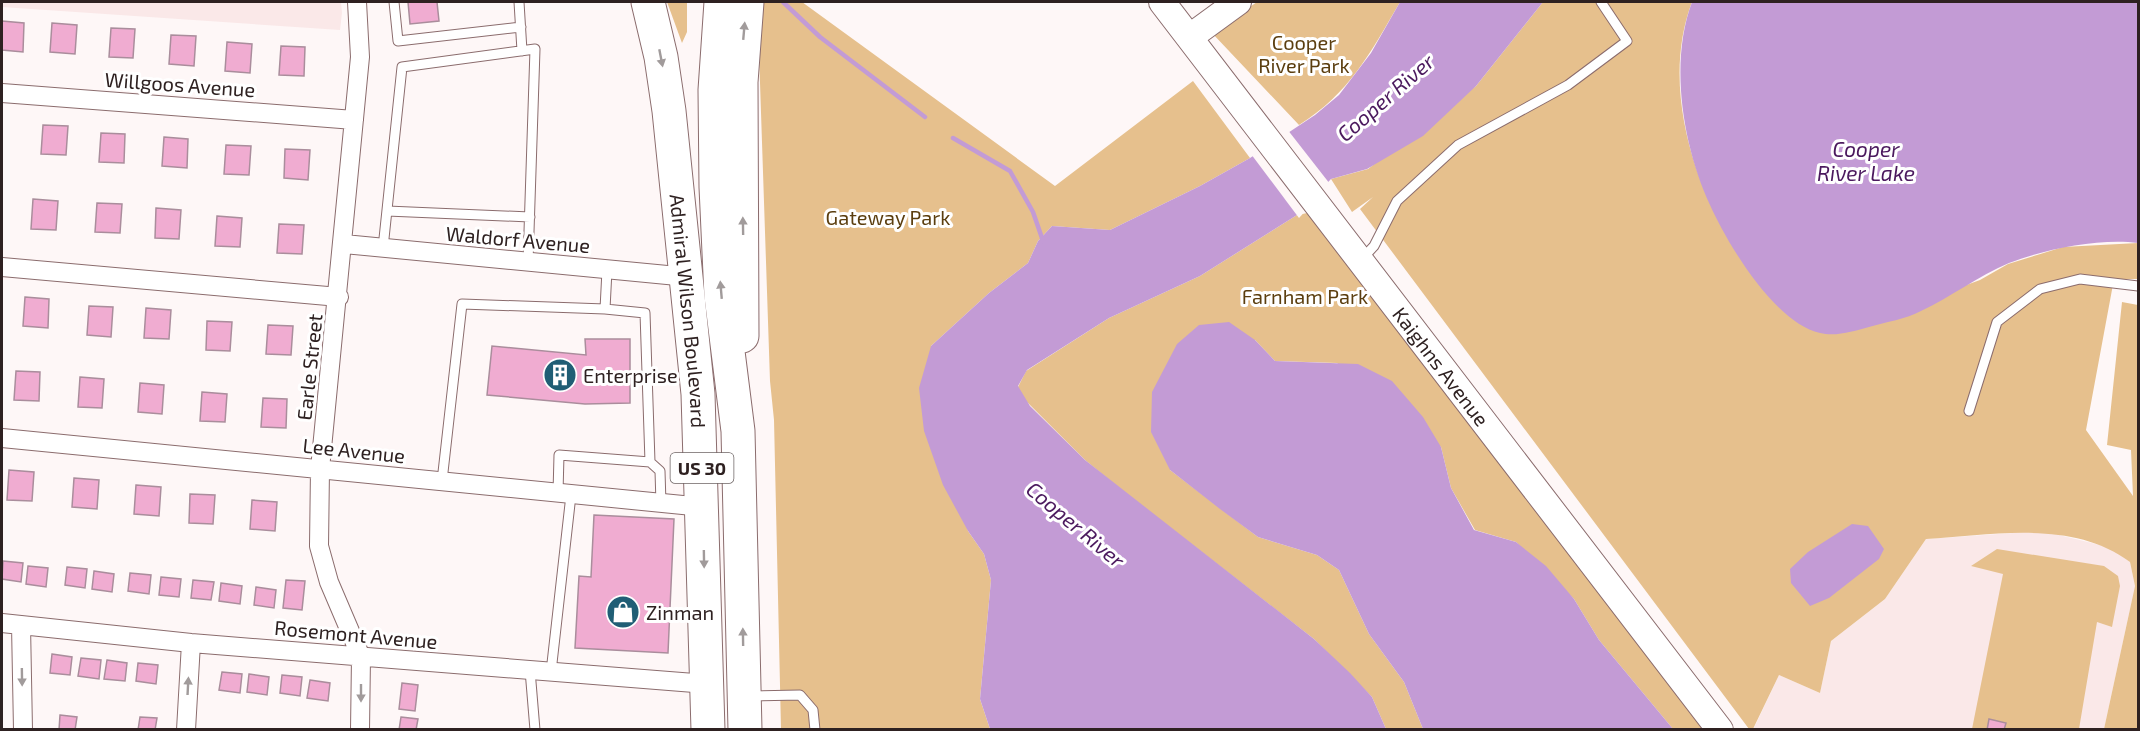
<svg xmlns="http://www.w3.org/2000/svg" width="2140" height="731" viewBox="0 0 2140 731" font-family="'Exo 2',sans-serif">
<rect width="100%" height="100%" fill="#fef7f7"/>
<path fill="#fae8e8" d="M2 2H341L342 13 340 30 2 7Z
M2043 531 2112 548 2130 562 2135 586 2104 729 1753 730 1779 675 1820 693 1831 641 1885 599 1926 539Z"/>
<path fill="#e6c08d" d="M667 2H687V32L682 43Z
M763 2H802L1055 186 1193 81 1250 158 1200 186 1110 230 1052 226 1038 241 1028 263 989 293 931 346 968 531 984 554 991 580 980 699 990 729H781L774 420 770 381 758 23Z
M1257 2H1400C1371 52 1349 94 1299 125L1212 33Z
M1543 2H1692C1657 94 1701 212 1760 284 1779 308 1801 332 1833 334L1980 280 2008 264 2063 247 2138 243V279H2114L2086 430 2133 496 2131 450 2107 445 2122 302 2138 305V729H2104L2135 586 2130 562C2073 519 1993 535 1926 539L1885 599 1831 641 1820 693 1779 675 1753 729H1749L1360 209 1373 197 1352 212 1331 179 1368 169 1476 86Z
M1323 210 1720 729H1673L1599 640 1574 599 1516 542 1475 530 1451 488 1441 447 1337 363 1275 361 1255 340 1170 470 1258 537 1317 555 1339 570 1369 634 1404 682 1423 729H1386L1372 697 1314 639 1123 491 1085 460 1023 398 1018 387 1026 371 1109 318 1200 276 1297 215Z
M1997 549 2104 566 2118 576 2120 586 2112 627 2097 622 2079 729H2004L2006 723 1989 719 1987 729H1972L2003 574 1971 566Z"/>
<path fill="#c39bd5" d="M1400 2H1543L1476 86 1423 136 1367 169 1331 179 1297 215 1200 276 1109 318 1027 370 1018 386 1030 406 1085 460 1314 639 1350 673 1372 697 1386 729H990L980 699 991 580 984 554 968 531 943 485 924 431 919 388 931 346 989 293 1028 263 1038 241 1052 226 1110 230 1200 186 1250 158 1315 115 1339 95 1371 53Z
M1692 2H2138V243C2100 238 2045 249 2009 263 1978 276 1951 297 1921 311 1906 319 1886 322 1869 327 1854 331 1836 337 1820 333 1775 323 1728 245 1710 205 1683 147 1669 63 1692 2Z
M1229 322 1255 340 1275 361 1358 364 1392 381 1423 417 1441 447 1451 488 1474 530 1516 542 1546 566 1574 599 1599 640 1673 729H1423L1404 682 1369 634 1339 570 1317 555 1258 537 1220 509 1170 470 1151 432 1152 392 1177 344 1199 325Z
M1852 524 1868 526 1884 549 1879 559 1829 598 1810 606 1791 583 1790 569 1808 552Z"/>
<path fill="#fef7f7" d="M1287 129 1330 184 1299 218 1251 154Z"/>
<g fill="none" stroke-linecap="round" stroke-linejoin="round">
<path stroke="#c39bd5" stroke-width="4.5" d="M783 2 820 37 925 117
M953 138 1010 171 1033 212 1043 241"/>
</g>
<path fill="#f0acd1" stroke="#aa8d9c" stroke-width="1.5" d="M408 2H437L439 21 410 24Z
M2 21 24 23 23 52 2 50Z
M52 23 77 25 75 54 50 52Z
M111 28 135 29 133 58 109 57Z
M171 35 196 36 194 66 169 64Z
M227 42 252 44 250 73 225 71Z
M281 46 305 47 304 76 279 75Z
M43 125 68 126 66 155 41 154Z
M101 133 125 134 124 163 99 162Z
M164 137 188 139 187 168 162 166Z
M226 145 251 146 249 175 224 174Z
M285 149 310 150 308 180 284 178Z
M33 199 58 201 56 230 31 229Z
M97 203 122 204 120 233 95 232Z
M156 208 181 210 179 239 155 238Z
M217 216 242 218 240 247 215 246Z
M279 224 304 225 302 254 277 253Z
M25 297 49 299 48 328 23 326Z
M89 306 113 307 111 337 87 335Z
M146 308 171 310 169 339 144 338Z
M207 321 232 322 230 351 206 350Z
M268 325 293 326 291 355 266 354Z
M585 339H630V403L585 404 487 395 492 346 586 355Z
M16 371 40 372 39 401 14 400Z
M80 377 104 379 102 408 78 407Z
M140 383 164 385 162 414 138 412Z
M202 392 227 394 225 422 200 421Z
M263 398 287 399 286 428 261 427Z
M9 470 34 472 32 501 7 500Z
M74 478 99 480 97 509 72 507Z
M136 485 161 487 159 516 134 514Z
M190 494 215 495 213 524 189 523Z
M252 500 277 502 275 531 250 529Z
M594 515 674 519 668 653 575 648 579 576 591 577Z
M3 561 23 563 21 582 2 579Z
M28 566 48 568 46 587 26 584Z
M67 567 87 569 85 588 65 585Z
M94 571 114 574 112 592 92 589Z
M130 573 151 575 149 594 128 591Z
M161 577 181 579 179 597 159 595Z
M193 580 214 582 211 600 191 598Z
M286 580 305 581 302 610 283 608Z
M221 583 242 586 240 604 219 601Z
M256 587 276 590 274 608 254 605Z
M52 654 72 657 70 675 50 673Z
M81 658 101 660 99 679 78 676Z
M107 660 127 663 125 681 104 679Z
M138 663 158 665 156 684 136 681Z
M222 672 242 674 240 693 219 690Z
M249 674 269 677 267 695 247 692Z
M282 675 302 677 300 696 280 693Z
M310 680 330 683 328 701 307 698Z
M402 683 418 685 415 711 399 709Z
M60 715 77 717 75 730H59Z
M140 717 157 718 155 730H138Z
M401 717 418 719 416 730H399Z
M1989 719 2006 723 2004 730H1987Z"/>
<g fill="none" stroke-linecap="round" stroke-linejoin="round">
<defs>
<path id="lane" d="M394 2 398 41 521 27
M519 2 522 51
M387 211 530 217
M383 248 402 67 535 49 528 262
M1361 260 1374 246 1397 201 1458 145 1568 85 1627 41 1601 2
M1969 411 1997 322 2040 289 2080 279 2138 286
M650 462 660 471 661 504
M442 481 462 304 605 309
M558 493 559 455 650 462 645 313 605 309 607 270
M530 670 535 730
M551 672 571 495
M749 696 800 695 813 710 815 730"/>
<path id="street" d="M357 2 360 57 320 469 319 546 329 582 361 657 360 730
M2 93 354 120
M344 244 688 277
M2 267 339 297
M2 438 703 507
M2 623 191 643 707 684
M21 625 23 730
M186 730 191 643"/>
<g id="secondary">
<path id="s1" d="M1162 2 1720 730"/>
<path d="M1190 37 1238 2"/>
</g>
<g id="highway">
<path id="s2" d="M648 2 661 57 669 111 698 394 708 730"/>
<path d="M721 2 715 90 716 187 721 296 738 431 745 730"/>
<path d="M742 336 741 82 747 2"/>
</g>
</defs>
<use href="#lane" stroke="#8b6c6d" stroke-width="11"/>
<use href="#street" stroke="#8b6c6d" stroke-width="20"/>
<use href="#secondary" stroke="#8b6c6d" stroke-width="28"/>
<use href="#highway" stroke="#8b6c6d" stroke-width="35"/>
<use href="#lane" stroke="#fff" stroke-width="9"/>
<use href="#street" stroke="#fff" stroke-width="18"/>
<use href="#secondary" stroke="#fff" stroke-width="26"/>
<use href="#highway" stroke="#fff" stroke-width="33"/>
</g>
<defs><path id="oneway-solid" d="M-6-.8H1V-3.2L6.5 0L1 3.2V.8H-6Z" transform="scale(1.5)"/></defs>
<g fill="#a19b9b">
<use href="#oneway-solid" transform="translate(744 31) rotate(-85)"/>
<use href="#oneway-solid" transform="translate(661 58) rotate(79)"/>
<use href="#oneway-solid" transform="translate(743 226) rotate(-91)"/>
<use href="#oneway-solid" transform="translate(721 290) rotate(-95)"/>
<use href="#oneway-solid" transform="translate(704 559) rotate(89)"/>
<use href="#oneway-solid" transform="translate(743 637) rotate(-91)"/>
<use href="#oneway-solid" transform="translate(22 677) rotate(89)"/>
<use href="#oneway-solid" transform="translate(188 686) rotate(-87)"/>
<use href="#oneway-solid" transform="translate(361 693) rotate(90)"/>
</g>
<defs>
<symbol id="building-disc" viewBox="-11 -11 22 22"><circle r="9.5" fill="#205e75" stroke="#fff"/><path d="M-4-6H4V6H1V3H-1V6H-4ZM-2.5-4.3h1.7v1.8h-1.7ZM.8-4.3h1.7v1.8H.8ZM-2.5-1h1.7V.8h-1.7ZM.8-1h1.7V.8H.8Z" fill="#fff"/></symbol>
<symbol id="shop-disc" viewBox="-11 -11 22 22"><circle r="9.5" fill="#205e75" stroke="#fff"/><path d="M-5-2.5h2.3a2.7 3.5 0 0 1 5.4 0H5L5.5 6h-11ZM-1.5-2.5h3a1.5 2.3 0 0 0-3 0Z" fill="#fff"/></symbol>
</defs>
<g fill-rule="evenodd">
<use href="#building-disc" x="541" y="356" width="38" height="38"/>
<use href="#shop-disc" x="604" y="593" width="38" height="38"/>
</g>
<g text-anchor="middle" dominant-baseline="central" stroke-width="6" stroke-linejoin="round" paint-order="stroke">
<rect fill="#fff" stroke="#6d6464" stroke-width="1.5" x="670.5" y="453" width="63" height="30" rx="4.5"/>
<g font-size="18" font-weight="bold" fill="#2e2121">
<text x="702" y="468">US 30</text>
</g>
<g font-size="20" fill="#5b3e0f" stroke="#fff">
<text x="1304" y="42">Cooper<tspan x="1304" dy="23">River Park</tspan></text>
<text x="888" y="217">Gateway Park</text>
<text x="1305" y="296">Farnham Park</text>
</g>
<g font-size="20" fill="#2e2121" stroke="#fff">
<text transform="translate(180 84) rotate(4)">Willgoos Avenue</text>
<text transform="translate(518 239) rotate(5)">Waldorf Avenue</text>
<text stroke="none"><textPath href="#s2" startOffset="312">Admiral Wilson Boulevard</textPath></text>
<text stroke="none"><textPath href="#s1" startOffset="459">Kaighns Avenue</textPath></text>
<text transform="translate(309 367) rotate(-84)">Earle Street</text>
<text transform="translate(354 450) rotate(6)">Lee Avenue</text>
<text transform="translate(356 634) rotate(5)">Rosemont Avenue</text>
</g>
<g font-size="20" fill="#2e2121" stroke="#fff" text-anchor="start">
<text x="583" y="375">Enterprise</text>
<text x="646" y="612">Zinman</text>
</g>
<g font-size="21" font-style="italic" fill="#4b195e" stroke="#fff">
<text transform="translate(1385 97) rotate(-41)">Cooper River</text>
<text x="1866" y="148">Cooper<tspan x="1866" dy="24">River Lake</tspan></text>
<text transform="translate(1076 524) rotate(40)">Cooper River</text>
</g>
</g>
<rect width="2140" height="731" fill="none" stroke="#2e2121" stroke-width="6"/>
</svg>
